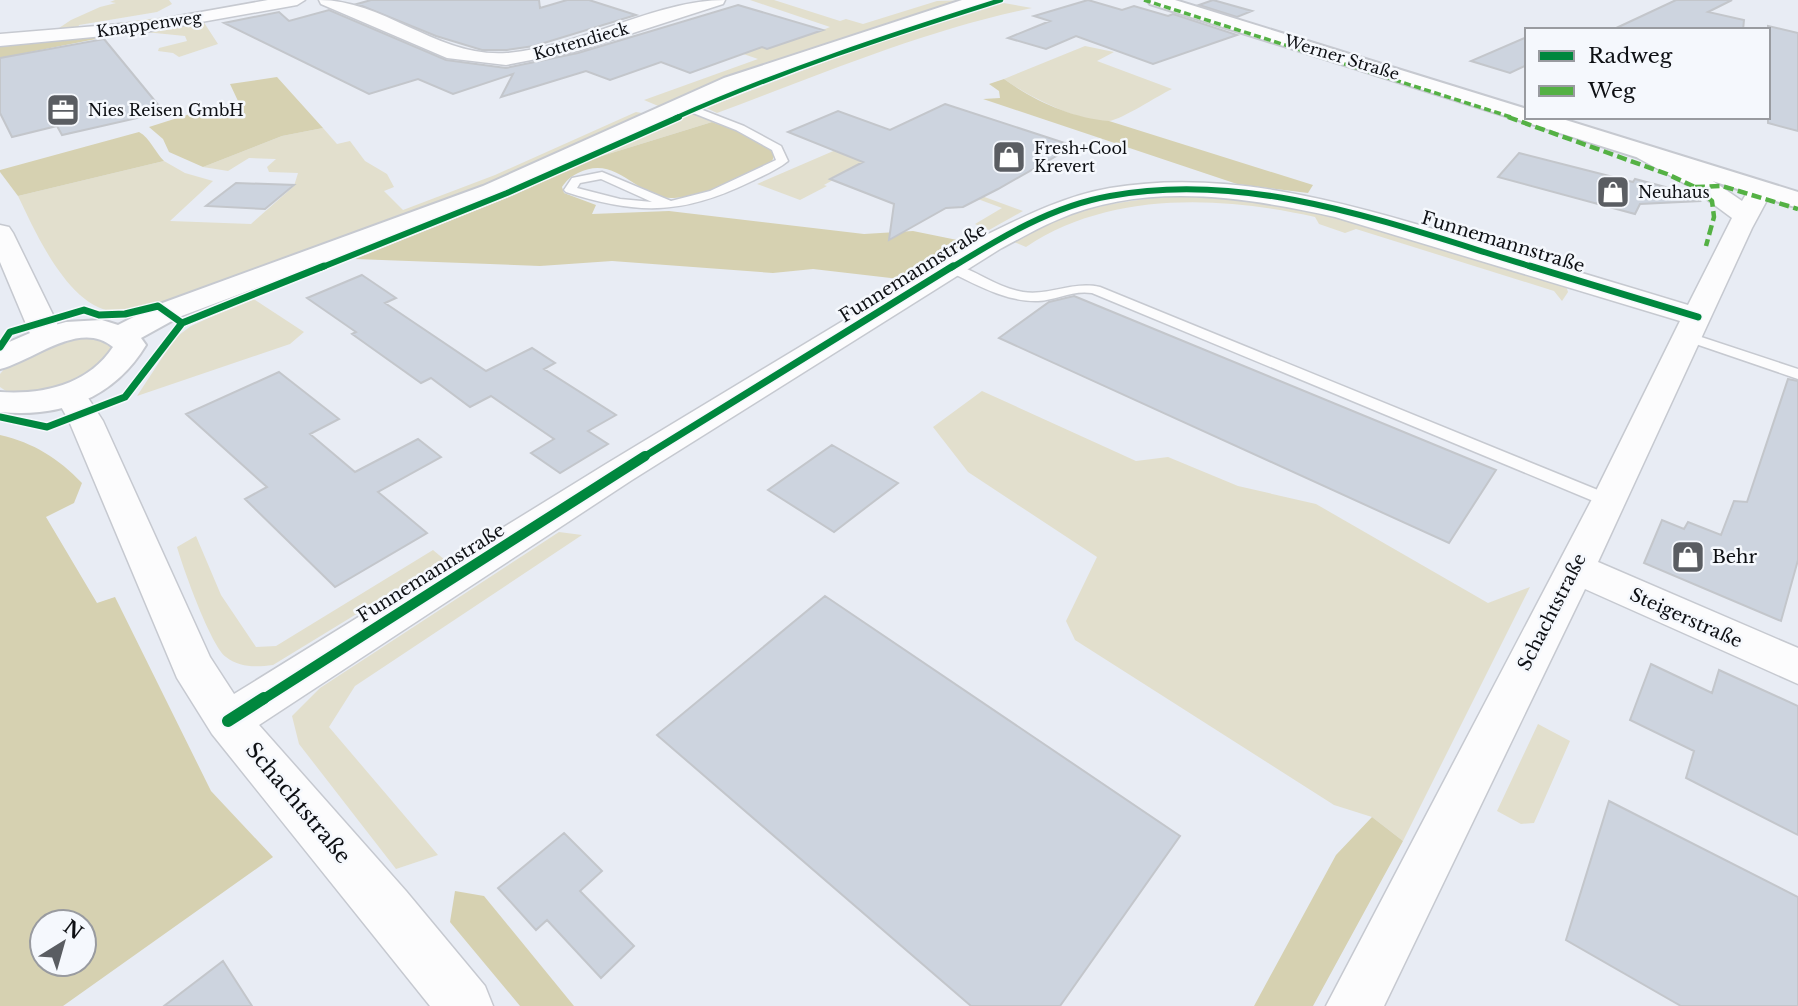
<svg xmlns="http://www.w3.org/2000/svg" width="1798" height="1006" viewBox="0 0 1798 1006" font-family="'Libre Baskerville',serif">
<rect width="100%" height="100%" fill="#e8ecf4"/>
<path fill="#e2dfcd" d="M115 0H169L172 4 157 12 79 25 78 28 173 16 166 19 53 32 71 20 100 7 116 3 110 2Z
M750 0H774L840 21 846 19 863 24 937 1 968 0 663 108 644 100 758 59 720 46 792 40H796V34H813L830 27Z
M1004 3 1032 8C924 30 820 75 717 113L706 108 856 50Z
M203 21 218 44 179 57 173 53 158 51 159 48 187 41 185 36 135 31Z
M1085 46 1114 52 1097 61 1172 89C1157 96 1123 119 1109 121 1084 125 1024 94 1004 79Z
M636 112 648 114 460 198 164 304C149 303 136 311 122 312 71 315 36 233 18 196L164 161 185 173 213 181 170 221 251 224 294 186 298 173 269 172 267 167 276 159 249 158 228 171 203 167 282 136 323 128 337 144 350 141 365 161 387 174 394 187 384 191 403 210 495 175Z
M693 113 712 122 592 159Z
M845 146 1023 211 989 230 975 224 1002 208 870 159 831 178 833 180 824 185 827 186 800 200 757 184Z
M1180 196 1231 198 1314 210 1566 286 1568 292 1562 301 1554 291 1356 229 1345 233 1319 224 1315 217C1221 196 1110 191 1026 247L1014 242C1065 209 1120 200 1180 196Z
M252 298 304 332 290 344 137 396 175 338 191 326Z
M73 336 99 337 115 348 95 374 41 394 9 393 0 387V374L12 360Z
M982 391 1136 461 1168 457 1238 486 1316 504 1488 603 1530 587 1403 841 1372 817 1334 805 1075 640 1066 621 1097 557 968 472 933 427Z
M559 532 582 535 355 686 329 727 438 855 396 869 299 744 292 716 320 688Z
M196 536 221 595 256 647 276 646 433 550 445 560 273 665C256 667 240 668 226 657 211 646 183 568 177 547Z
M1538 724 1570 741 1534 823 1521 824 1497 811Z"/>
<path fill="#d6d1b1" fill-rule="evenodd" d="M92 37 96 39 0 58V44Z
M277 77 323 128 282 136 203 167 169 152 163 139 149 127 193 113 217 110 238 101 230 84Z
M1004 79C1034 101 1072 118 1109 121L1313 185 1308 193 1237 184 983 99 1000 98 999 91 989 84Z
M712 122 737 131 771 150 774 156 771 164C741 177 707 197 674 198 637 200 618 153 578 173 570 177 567 180 562 187L564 193 596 205 592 214 669 211 864 234 913 231 967 242 908 280 813 269 773 273 612 261 540 266 355 259 514 195 592 159Z
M139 132C150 138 155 152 164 161L18 196 0 172V170Z
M0 435C34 443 58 458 82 483L74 503 46 517 97 603 115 597 211 791 273 857 63 1006H0ZM42 922H84V964H42Z
M1372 817 1403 841 1313 1006H1254L1336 855Z
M455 891 484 896 574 1006H520L450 922Z"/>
<path fill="#cdd4df" stroke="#c3c6cb" stroke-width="2" d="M371 0H539L540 8 567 0H589L636 15 534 46 507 50H482L436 36 357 4Z
M1088 0 1122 10 1134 6 1168 16 1173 14 1237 35 1153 64 1076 36 1046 49 1008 38 1050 21 1034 16Z
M1213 0 1252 11 1237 17 1199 5Z
M1676 0H1732L1708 12 1744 20 1743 30H1612Z
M738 5 823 30 767 49 762 47 690 73 661 62 610 80 586 71 501 97 513 74 453 94 418 79 369 94 224 23 279 12 289 21 329 10 446 60 506 68 578 53Z
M1768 26 1798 33V131L1768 123Z
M1527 37V65L1510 73 1471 61Z
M104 39 164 112 62 135 57 126 12 137 0 113V58Z
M945 104 1074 146 998 189 963 207 946 208 889 240 894 204 830 179 863 162 788 132 838 111 890 130Z
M1519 153 1633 182 1635 179 1696 195 1700 201 1640 204 1635 214 1498 177Z
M236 183 294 185 265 209 206 206Z
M362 275 396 298 385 303 486 371 532 348 555 363 544 369 616 415 588 431 608 444 560 473 531 453 554 439 491 396 470 407 431 378 421 383 352 334 356 332 307 298Z
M1074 296 1496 470 1449 543 999 338 1049 302Z
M279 372 339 419 310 434 355 472 418 439 441 457 378 492 427 533 335 587 245 499 267 487 186 414Z
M1788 379 1798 381V560L1781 621 1644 563 1662 520 1684 529 1688 522 1721 535 1734 501 1747 502Z
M832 445 898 483 834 532 768 490Z
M825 596 1180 836 1060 1006H971L657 735Z
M1651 664 1712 693 1719 670 1798 706V835L1686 778 1694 751 1630 720Z
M1609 801 1798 897V1006H1681L1566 940Z
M564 833 602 871 580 891 634 946 601 978 547 920 536 930 498 888Z
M223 961 252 1006H164Z"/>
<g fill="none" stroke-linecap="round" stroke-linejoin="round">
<defs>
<path id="service" d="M682 102 744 126 781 146 788 161C777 170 762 176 750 182 682 215 637 215 566 192L564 190 572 178 602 172 671 201 710 191 776 160 772 150 736 130 678 107 677 105ZM601 179 652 202 620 199 577 188 580 183Z
M951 263C976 270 997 288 1023 292 1050 296 1072 281 1100 287L1615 497 1618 501 1615 505H1603L1092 293C1072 290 1057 300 1038 301 1006 302 975 284 946 270L944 267Z
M1689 333 1798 369V379L1684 340 1682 337 1684 334Z"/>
<path id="minor" d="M268 0H305L297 5 145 32 0 46V34L145 22Z
M319 0C385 0 438 58 507 53 581 47 655 0 725 0L723 4 577 51 506 65 447 58 321 4Z
M1646 146 1694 168 1742 201 1752 184 1761 182 1770 184 1773 189 1752 228 1598 562 1798 648V684L1585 589 1384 1006H1326L1591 501 1680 321 1335 217C1245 197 1146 181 1057 220 1038 228 1019 239 1000 249L632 480 259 725 406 891 485 986 493 1006H430L212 734 177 678 69 421 54 394 59 387 70 384 81 387 103 421 210 657 234 694 606 464 982 237C1023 217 1064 196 1110 188 1232 168 1348 204 1464 238 1539 260 1613 282 1688 305L1732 218 1689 186 1638 158 1634 153 1638 148Z
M0 225 9 227 13 233 57 323 60 337 56 343 45 346 34 343 0 262Z"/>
<path id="tertiary" d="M962 0H990L987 4 882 37 740 88 501 196 179 317 141 338 146 345C114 398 61 418 0 412V392C42 395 88 385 113 347 80 319 33 361 0 369V346L37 330 66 322 102 320 118 325 157 305 483 186 724 78Z"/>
<path id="secondary" d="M1147 0H1175L1527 109V117H1556L1798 192V208L1150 4Z"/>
</defs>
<use href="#service" stroke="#c6c9d0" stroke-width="3"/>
<use href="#minor" stroke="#c6c9d0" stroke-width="3"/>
<use href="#tertiary" stroke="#c6c9d0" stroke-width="4"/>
<use href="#secondary" stroke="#c6c9d0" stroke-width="4"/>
<use href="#service" fill="#fcfcfd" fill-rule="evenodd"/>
<use href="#minor" fill="#fcfcfd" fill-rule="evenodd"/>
<use href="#tertiary" fill="#fcfcfd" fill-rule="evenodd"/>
<use href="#secondary" fill="#fcfcfd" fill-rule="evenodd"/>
<path stroke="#54b144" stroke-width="3.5" stroke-dasharray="7 3.5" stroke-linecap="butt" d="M1144 0 1514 118"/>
<path stroke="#54b144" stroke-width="4.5" stroke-dasharray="10 4.5" stroke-linecap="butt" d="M1508 117 1667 174 1695 187 1712 201 1714 217 1706 246
M1695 187 1722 186 1798 209"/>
<defs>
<path id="cycleway-far4" d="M675 118C781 71 890 35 1001 0"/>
<path id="cycleway-far3" d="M320 268 507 193 679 117
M951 268C1000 238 1052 206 1110 196 1254 169 1399 227 1536 268"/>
<path id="cycleway-far2" d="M1530 266 1698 317
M0 347 10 332 84 310 99 315 125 314 158 306 182 323
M0 417 47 427 125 397 182 323 324 266
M642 458 953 266"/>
<path id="cycleway-far1" d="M262 700 645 456"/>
<path id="cycleway" d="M228 721 264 698"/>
</defs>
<use href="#cycleway-far4" stroke="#f5f8fd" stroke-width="7"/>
<use href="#cycleway-far3" stroke="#f5f8fd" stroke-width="9"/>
<use href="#cycleway-far2" stroke="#f5f8fd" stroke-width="10"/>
<use href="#cycleway-far1" stroke="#f5f8fd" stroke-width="14"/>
<use href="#cycleway" stroke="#f5f8fd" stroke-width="17"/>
<use href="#cycleway-far4" stroke="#00873e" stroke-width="4.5"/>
<use href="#cycleway-far3" stroke="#00873e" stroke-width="6"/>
<use href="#cycleway-far2" stroke="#00873e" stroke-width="7"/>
<use href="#cycleway-far1" stroke="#00873e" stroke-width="10"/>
<use href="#cycleway" stroke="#00873e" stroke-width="12"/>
</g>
<defs>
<symbol id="office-square" viewBox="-11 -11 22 22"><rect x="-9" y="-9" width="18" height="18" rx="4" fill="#5a5d62" stroke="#f5f8fd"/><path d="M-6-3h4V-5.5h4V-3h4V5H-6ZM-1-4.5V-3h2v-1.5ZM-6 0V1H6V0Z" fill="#fff"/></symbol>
<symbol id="shop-square" viewBox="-11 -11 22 22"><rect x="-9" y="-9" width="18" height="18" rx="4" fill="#5a5d62" stroke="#f5f8fd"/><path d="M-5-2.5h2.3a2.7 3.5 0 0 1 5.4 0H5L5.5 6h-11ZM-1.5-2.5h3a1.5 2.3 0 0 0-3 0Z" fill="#fff"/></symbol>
</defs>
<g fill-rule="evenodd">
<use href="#office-square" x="44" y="91" width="38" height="38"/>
<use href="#shop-square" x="990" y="138" width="38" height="38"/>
<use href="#shop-square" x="1594" y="173" width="38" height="38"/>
<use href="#shop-square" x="1669" y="538" width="38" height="38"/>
</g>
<g text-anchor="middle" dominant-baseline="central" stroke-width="5" stroke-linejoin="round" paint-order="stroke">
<g font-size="16" fill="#0e1014" stroke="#f5f8fd">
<text transform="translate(149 24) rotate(-8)">Knappenweg</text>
<text transform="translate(581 41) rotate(-16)">Kottendieck</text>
<text transform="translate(1342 57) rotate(17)">Werner Straße</text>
</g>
<g font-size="16" fill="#0e1014" stroke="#f5f8fd" text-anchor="start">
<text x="88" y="110">Nies Reisen GmbH</text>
<text x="1034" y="148">Fresh+Cool<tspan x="1034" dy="18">Krevert</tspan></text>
<text x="1638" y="192">Neuhaus</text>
</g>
<g font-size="18" fill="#0e1014" stroke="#f5f8fd">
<text transform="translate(1503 242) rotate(17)">Funnemannstraße</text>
<text transform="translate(913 273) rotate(-32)">Funnemannstraße</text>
<text transform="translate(431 573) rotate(-32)">Funnemannstraße</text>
<text transform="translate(1552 612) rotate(-63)">Schachtstraße</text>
<text transform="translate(1686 618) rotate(24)">Steigerstraße</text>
</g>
<g font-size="18" fill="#0e1014" stroke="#f5f8fd" text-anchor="start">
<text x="1712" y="557">Behr</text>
</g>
<g font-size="21" fill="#0e1014" stroke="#f5f8fd">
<text transform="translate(298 803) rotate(50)">Schachtstraße</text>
</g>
</g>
<rect x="1525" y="28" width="245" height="91" fill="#f5f8fd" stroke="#999ba0" stroke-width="2"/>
<rect x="1539" y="51" width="35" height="10" fill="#00873e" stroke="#999ba0" stroke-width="2"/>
<text x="1588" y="63" font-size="21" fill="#0e1014">Radweg</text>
<rect x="1539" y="86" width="35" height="10" fill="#54b144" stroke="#999ba0" stroke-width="2"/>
<text x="1588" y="98" font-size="21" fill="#0e1014">Weg</text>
<g transform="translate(63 943) rotate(37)"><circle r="33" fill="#f5f8fd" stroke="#999ba0" stroke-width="2"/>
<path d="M0-5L12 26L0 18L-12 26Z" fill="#5a5d62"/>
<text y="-10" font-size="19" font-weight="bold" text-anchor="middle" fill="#0e1014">N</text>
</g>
</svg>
